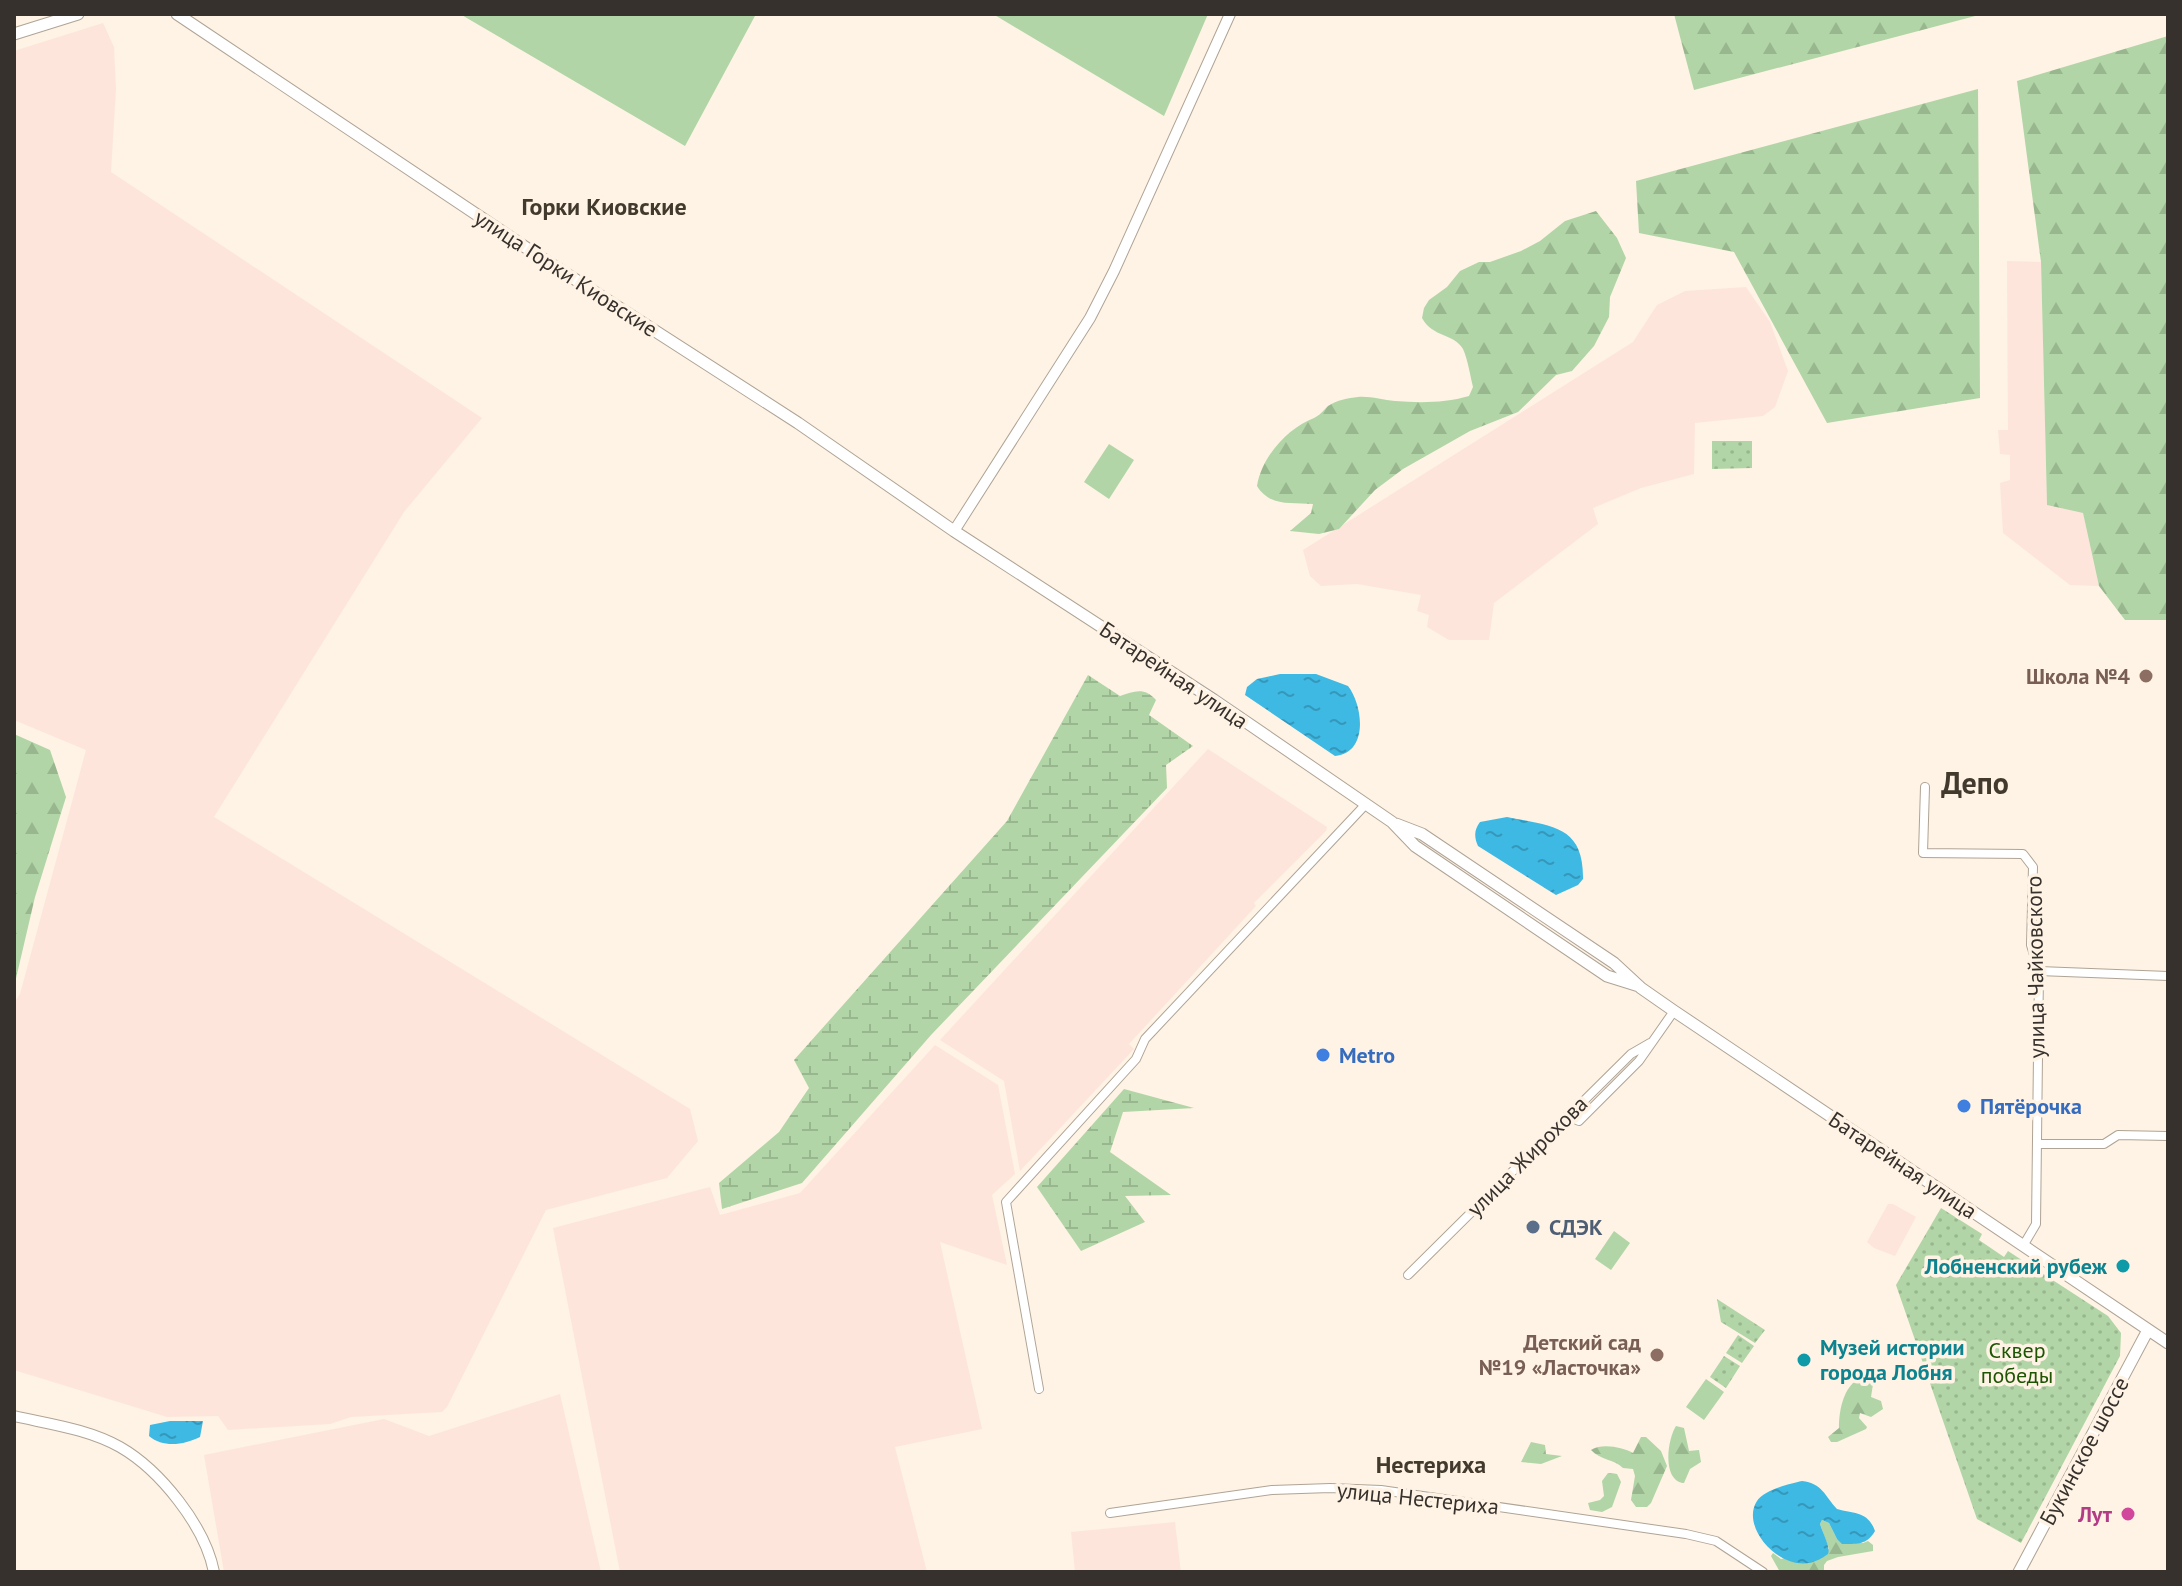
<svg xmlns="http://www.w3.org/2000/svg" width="2182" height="1586" viewBox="0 0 2182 1586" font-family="'PT Sans',sans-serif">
<defs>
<pattern id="forest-firs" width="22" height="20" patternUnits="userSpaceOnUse" patternTransform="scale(2)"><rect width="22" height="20" fill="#b1d5a6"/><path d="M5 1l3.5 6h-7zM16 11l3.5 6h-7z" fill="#99b78f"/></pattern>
<pattern id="wetland-marsh" width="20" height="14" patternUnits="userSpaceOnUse" patternTransform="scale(2)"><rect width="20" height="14" fill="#b1d5a6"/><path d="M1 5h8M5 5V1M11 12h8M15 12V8" fill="none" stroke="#99b78f"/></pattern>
<pattern id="park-dots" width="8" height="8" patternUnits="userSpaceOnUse" patternTransform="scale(2)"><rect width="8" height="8" fill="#b1d5a6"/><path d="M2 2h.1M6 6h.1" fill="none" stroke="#99b78f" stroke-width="1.8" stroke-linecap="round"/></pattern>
<pattern id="water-ripples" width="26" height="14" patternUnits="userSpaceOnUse" patternTransform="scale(2)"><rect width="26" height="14" fill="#3eb9e4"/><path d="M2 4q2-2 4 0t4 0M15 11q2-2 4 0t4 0" fill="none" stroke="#3597b9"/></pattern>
</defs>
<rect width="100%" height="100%" fill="#fef3e4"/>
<path fill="#fde5db" d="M103 23 114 47 116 89 111 172 482 418 404 512 214 817 690 1109 698 1141 667 1178 546 1210 447 1407 442 1412 351 1417 330 1424 228 1430 218 1416 167 1417 14 1370V1003L20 994 86 750 14 720V51Z
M2007 261 2041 262 2047 505 2083 513 2099 586 2070 585 2003 533 2000 483 2010 480V455L2000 454 1998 430H2008Z
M1746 287 1770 322 1788 371 1775 407 1763 416 1695 423 1694 474 1641 488 1593 508 1598 524 1494 603 1489 640H1449L1427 627 1429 615 1417 611 1421 595 1357 584 1321 586 1310 576 1303 550 1633 342 1657 305 1685 291Z
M1208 749 1327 827 1326 831 1254 903 1256 906 1129 1044 1134 1049 1020 1171 1004 1081 940 1040Z
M935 1045 998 1085 1015 1174 992 1195 1007 1265 940 1242 982 1429 895 1447 927 1572H620L553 1228 710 1187 720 1215 800 1193Z
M1888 1204H1893L1916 1217 1895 1256 1874 1248 1867 1242Z
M560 1394 601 1572H224L204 1455 384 1419 429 1436Z
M1175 1522 1181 1572H1075L1071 1532Z"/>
<path fill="#b1d5a6" d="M460 14H756L685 146Z
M993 14H1208L1164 116Z
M1109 444 1134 460 1109 499 1084 482Z
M1614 1231 1630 1243 1611 1270 1595 1259Z
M1706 1379 1724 1392 1704 1420 1686 1407Z"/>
<path fill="url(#forest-firs)" d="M1674 14H1979V15L1694 90Z
M2168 36V620H2125L2099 586 2083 513 2047 505 2041 262 2017 81Z
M1978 89 1980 398 1827 423 1734 252 1639 233 1636 181Z
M1596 211 1617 238 1626 258 1610 297 1609 317 1594 346 1572 371 1556 375 1518 412 1470 431 1403 469 1375 490 1339 529 1319 534 1290 531 1311 513 1313 504C1291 502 1270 507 1257 486 1262 456 1288 428 1314 418 1319 416 1324 410 1328 406 1337 400 1348 398 1358 397 1370 396 1383 400 1395 401 1420 403 1445 403 1469 396L1473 387C1470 375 1468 360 1463 349 1454 333 1433 338 1422 318L1424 308 1429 300 1447 287 1460 271 1479 262H1490L1521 251 1540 241 1565 221Z
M14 734 50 750 66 797 35 897 14 987Z
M1865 1376 1873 1384 1871 1397 1881 1401 1883 1409 1871 1417 1860 1413 1859 1418 1867 1427 1866 1429 1837 1442H1831L1828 1437 1839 1428C1839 1409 1844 1382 1865 1376Z
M1676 1426 1684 1428 1689 1451 1699 1450 1701 1462 1690 1469 1684 1483C1662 1481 1667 1440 1676 1426Z
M1641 1437H1646L1661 1451 1667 1466 1651 1503 1647 1507H1636L1631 1500 1635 1476 1633 1469 1623 1468C1614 1459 1600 1460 1591 1450 1602 1443 1622 1447 1633 1453Z
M1531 1442 1545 1445 1546 1454 1562 1456 1541 1464 1521 1462Z
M1608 1473 1617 1474 1621 1482 1612 1507 1602 1512 1590 1510 1588 1503 1600 1500 1604 1496 1602 1481Z
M1822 1520 1829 1523 1837 1539 1863 1543 1868 1541 1873 1545V1551L1838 1557 1827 1561 1824 1565V1572H1780L1771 1556 1773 1553 1781 1559 1829 1549 1820 1524Z"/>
<path fill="url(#wetland-marsh)" d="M1088 675 1120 696C1134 691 1145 687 1156 700L1149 715 1193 746 1166 765 1167 788 931 1035 802 1183 722 1209 719 1183 779 1132 809 1088 794 1060 1007 821Z
M1124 1089 1194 1108 1123 1112 1110 1152 1171 1195 1125 1196 1145 1222 1081 1251 1037 1187Z"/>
<path fill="url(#park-dots)" d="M1712 441H1752V468L1712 469Z
M1941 1208 1982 1234 1979 1240 2004 1257 2008 1251 2108 1316 2121 1333 2120 1356 2021 1543 1977 1519 1896 1285Z
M1717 1299 1765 1330 1755 1343 1721 1322Z
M1738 1335 1754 1346 1742 1363 1726 1353Z
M1724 1356 1740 1366 1726 1388 1710 1377Z"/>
<path fill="url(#water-ripples)" d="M1280 674H1316L1348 686C1363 705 1369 753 1335 756L1245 695 1247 687 1257 679Z
M1507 817C1551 826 1584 825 1583 879L1578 885 1556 895 1478 846C1474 837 1474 830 1480 822Z
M170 1421H203L200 1437C184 1445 163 1448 149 1436L150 1425Z
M1802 1481C1822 1483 1825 1496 1837 1509 1854 1514 1868 1511 1875 1531 1867 1545 1857 1544 1842 1544L1837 1539 1829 1523 1822 1520 1820 1524C1822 1531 1831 1548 1828 1554 1827 1555 1819 1560 1818 1560 1784 1577 1739 1528 1757 1501 1764 1490 1789 1484 1802 1481Z"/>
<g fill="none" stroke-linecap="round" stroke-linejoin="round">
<defs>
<path id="minor" d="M1925 787 1923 853 2023 854 2033 867 2031 945 2039 971 2036 1224 2023 1246
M2039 971 2168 976
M1567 1116 1579 1121 1639 1061 1674 1011
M2037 1144H2104L2118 1135 2168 1136
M1408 1275 1631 1054 1650 1043
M1039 1389 1006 1202 1136 1059 1145 1039 1366 804
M1110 1513 1272 1490 1330 1488 1381 1490 1686 1534 1716 1541 1763 1572"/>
<path id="tertiary" d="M954 531 1090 318 1114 271 1230 14
M14 1416C49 1424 88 1429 120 1447 160 1470 205 1526 214 1572"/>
<path id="secondary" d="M177 14 531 251 798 423 954 531 1214 700 1392 822 1415 846 1607 976 1639 986
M14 34 78 14
M1396 824 1422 834 1614 963 1641 988 1674 1011 2168 1343
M2019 1572 2148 1330"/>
</defs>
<use href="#minor" stroke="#afa496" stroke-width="10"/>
<use href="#tertiary" stroke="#afa496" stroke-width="12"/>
<use href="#secondary" stroke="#afa496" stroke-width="13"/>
<use href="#minor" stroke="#fff" stroke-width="8"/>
<use href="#tertiary" stroke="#fff" stroke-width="10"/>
<use href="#secondary" stroke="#fff" stroke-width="11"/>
</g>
<g fill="#8d6e63" stroke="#fef3e4" stroke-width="3">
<circle cx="2146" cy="676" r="8"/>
<circle cx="1657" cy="1355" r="8"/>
</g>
<g fill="#3f7fe0" stroke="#fef3e4" stroke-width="3">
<circle cx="1323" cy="1055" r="8"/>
<circle cx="1964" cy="1106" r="8"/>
</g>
<circle fill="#5c6f8a" stroke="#fef3e4" stroke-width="3" cx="1533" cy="1227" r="8"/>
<g fill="#0f9aa8" stroke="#fef3e4" stroke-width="3">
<circle cx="2123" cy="1266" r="8"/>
<circle cx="1804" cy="1360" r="8"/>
</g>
<circle fill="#d1479c" stroke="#fef3e4" stroke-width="3" cx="2128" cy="1514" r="8"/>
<g text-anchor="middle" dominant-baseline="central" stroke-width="7" stroke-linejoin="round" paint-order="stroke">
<g font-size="22" fill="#36312c" stroke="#fef3e4">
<text transform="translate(566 273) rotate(33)">улица Горки Киовские</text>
<text transform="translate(1174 675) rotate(34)">Батарейная улица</text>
<text transform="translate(2035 967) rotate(-91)">улица Чайковского</text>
<text transform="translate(1527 1156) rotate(-45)">улица Жирохова</text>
<text transform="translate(1903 1165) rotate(34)">Батарейная улица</text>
<text transform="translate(2084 1451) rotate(-62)">Букинское шоссе</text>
<text transform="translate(1418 1498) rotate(6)">улица Нестериха</text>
</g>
<g font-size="22" font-weight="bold" fill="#785e54" stroke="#fef3e4" text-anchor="end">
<text x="2130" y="676">Школа №4</text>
<text x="1641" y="1342">Детский сад<tspan x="1641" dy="25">№19 «Ласточка»</tspan></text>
</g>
<g font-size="22" font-weight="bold" fill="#366cbe" stroke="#fef3e4" text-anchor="start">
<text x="1339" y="1055">Metro</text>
<text x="1980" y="1106">Пятёрочка</text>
</g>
<g font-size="22" font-weight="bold" fill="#4e5e75" stroke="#fef3e4" text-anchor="start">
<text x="1549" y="1227">СДЭК</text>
</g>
<g font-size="22" font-weight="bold" fill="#0d838f" stroke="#fef3e4" text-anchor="end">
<text x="2107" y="1266">Лобненский рубеж</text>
<text x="1820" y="1347" text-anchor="start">Музей истории<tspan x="1820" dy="25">города Лобня</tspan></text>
</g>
<g font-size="22" fill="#1d5503" stroke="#fef3e4">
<text x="2017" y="1350">Сквер<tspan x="2017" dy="25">победы</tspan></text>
</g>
<g font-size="22" font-weight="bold" fill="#b23c85" stroke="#fef3e4" text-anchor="end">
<text x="2112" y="1514">Лут</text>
</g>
<g font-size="24" font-weight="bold" fill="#433a2e" stroke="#fef3e4">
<text x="604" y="206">Горки Киовские</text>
<text x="1431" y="1464">Нестериха</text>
</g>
<g font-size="30" font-weight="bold" fill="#433a2e" stroke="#fef3e4">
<text x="1975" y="782">Депо</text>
</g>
</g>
<rect width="2182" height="1586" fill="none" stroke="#36312c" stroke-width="32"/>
</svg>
